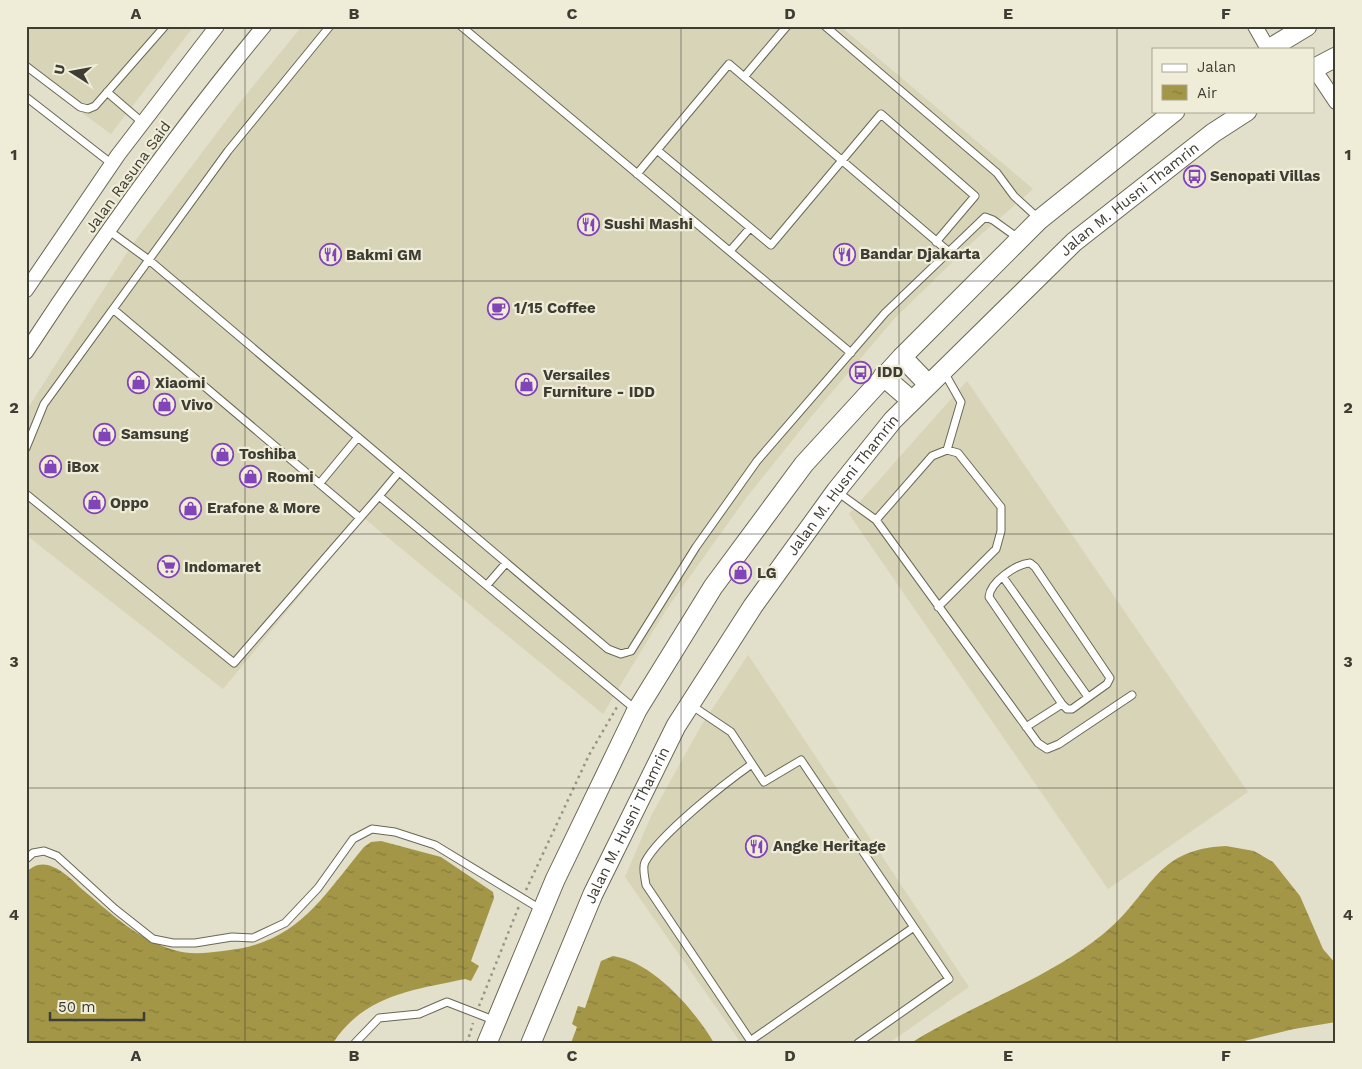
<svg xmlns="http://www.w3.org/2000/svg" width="1362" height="1069" viewBox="0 0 1362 1069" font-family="'Work Sans',sans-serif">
<defs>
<pattern id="water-ripples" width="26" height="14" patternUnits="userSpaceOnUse" patternTransform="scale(1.25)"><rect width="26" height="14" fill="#a39747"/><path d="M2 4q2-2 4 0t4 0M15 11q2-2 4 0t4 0" fill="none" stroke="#867c3c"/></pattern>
</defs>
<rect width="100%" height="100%" fill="#e2dfca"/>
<path fill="#d8d4b8" d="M26 26H194L111 134 26 72Z
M302 26H840L1033 189 977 238 894 319 815 412 746 498 666 610 603 714 364 518 223 689 26 535V411L132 245 241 101Z
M967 381 1248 792 1108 889 849 514Z
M748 655 969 987 889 1043H741L625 877 652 814 701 726Z"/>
<path fill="url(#water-ripples)" d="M381 841 441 857 493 892 494 898 471 961 479 966 471 981 465 979C413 990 364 995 333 1043H26V873C33 865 42 862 53 867 64 871 74 882 83 890 112 914 137 939 174 950 190 955 206 953 223 951 297 944 320 900 364 847L371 842Z
M1226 846 1254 851 1273 862 1300 896 1323 949 1336 964V1022L1294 1029 1236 1043H911C973 1004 1044 981 1102 935 1152 896 1152 849 1226 846Z
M613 956C653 962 694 1009 714 1043H571L577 1027 572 1024 578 1006 585 1008 601 961Z"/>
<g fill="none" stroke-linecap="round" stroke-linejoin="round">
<defs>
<path id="service" d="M461 26 851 353
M825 26 997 173 1014 196 1038 218
M26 66 80 107 88 109 95 106 165 26
M744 77 787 26
M107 92 143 123
M26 97 112 164
M657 150 771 245 881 114 975 196 936 242
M637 174 729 64 949 252
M108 230 149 260 608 649 621 654 631 651 696 547 757 461 885 313 985 217 993 220 1018 238
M730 251 750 228
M113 309 360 518
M944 372 961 402 947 450
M26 448 44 404 228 151 330 26
M399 472 379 496 635 709
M320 483 358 437
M836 491 876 520
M26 494 234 663 379 496
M1030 563 1035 567 1110 678 1107 684 1072 709H1067L1062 704 989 597C990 582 1016 564 1030 563Z
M1003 577 1088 697
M487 585 506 563
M938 607 996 549 1001 531V507L958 453 947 450 932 456 876 520 1038 743 1047 749 1059 744 1132 695
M691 705 731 732 764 782 801 760 949 979 858 1043
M1026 727 1062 704
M26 859 33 853 44 851 57 856 115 909 153 939 173 943H195L232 937 253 938 285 923 318 888 353 839 372 829 395 832 435 845 542 910
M750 1041 914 927
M355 1043 379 1018 419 1014 447 1002 496 1021
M752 1043 646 885C645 878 642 868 645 862 659 835 725 783 752 764"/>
<path id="minor" d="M1255 26 1268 49
M1314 69 1336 102
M26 290 118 155 217 26
M26 352C100 239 178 130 264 26"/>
<g id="secondary">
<path d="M1269 49 1307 26"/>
<path d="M1313 69 1336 57"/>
<path d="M902 357 928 384"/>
<path d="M883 376 912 401"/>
<path d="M487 1043 555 880 637 710 713 587 804 464 902 357 1039 220 1175 111"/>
<path id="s1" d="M531 1043 593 894 676 726 753 606 836 491 893 420 1074 242 1213 133 1247 111"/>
</g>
</defs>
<use href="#service" stroke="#6a6855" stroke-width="9"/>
<use href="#minor" stroke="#6a6855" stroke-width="16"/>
<use href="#secondary" stroke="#6a6855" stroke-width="21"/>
<path stroke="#969485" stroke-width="2.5" stroke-dasharray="2.5 4" stroke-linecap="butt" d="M526 890 589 755 617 707
M479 1006 519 906
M467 1043 473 1023"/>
<use href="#service" stroke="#fff" stroke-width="7"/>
<use href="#minor" stroke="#fff" stroke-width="14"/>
<use href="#secondary" stroke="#fff" stroke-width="19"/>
</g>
<path fill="none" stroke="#3e3d34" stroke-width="1" stroke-opacity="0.55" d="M245 26V1043M463 26V1043M681 26V1043M899 26V1043M1117 26V1043M26 281H1336M26 534H1336M26 788H1336"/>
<defs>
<symbol id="bus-ring" viewBox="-11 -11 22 22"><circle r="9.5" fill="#efecd7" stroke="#8144b9" stroke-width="1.5"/><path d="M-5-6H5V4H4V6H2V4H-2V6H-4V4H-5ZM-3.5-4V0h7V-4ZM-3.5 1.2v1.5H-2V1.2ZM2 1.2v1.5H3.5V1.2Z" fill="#8144b9"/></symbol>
<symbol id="restaurant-ring" viewBox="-11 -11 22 22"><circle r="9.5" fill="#efecd7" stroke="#8144b9" stroke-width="1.5"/><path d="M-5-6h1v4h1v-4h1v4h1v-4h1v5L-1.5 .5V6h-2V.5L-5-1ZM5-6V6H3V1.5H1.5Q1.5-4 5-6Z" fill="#8144b9"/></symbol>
<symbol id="cafe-ring" viewBox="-11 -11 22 22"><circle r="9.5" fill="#efecd7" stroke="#8144b9" stroke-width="1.5"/><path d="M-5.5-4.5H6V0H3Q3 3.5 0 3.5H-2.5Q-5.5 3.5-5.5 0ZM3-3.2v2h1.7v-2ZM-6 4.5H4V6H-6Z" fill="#8144b9"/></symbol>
<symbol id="shop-ring" viewBox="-11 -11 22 22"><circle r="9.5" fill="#efecd7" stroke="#8144b9" stroke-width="1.5"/><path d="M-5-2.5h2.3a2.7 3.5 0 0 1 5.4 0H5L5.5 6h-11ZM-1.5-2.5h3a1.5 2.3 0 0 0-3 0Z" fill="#8144b9"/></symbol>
<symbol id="supermarket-ring" viewBox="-11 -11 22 22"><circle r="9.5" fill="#efecd7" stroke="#8144b9" stroke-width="1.5"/><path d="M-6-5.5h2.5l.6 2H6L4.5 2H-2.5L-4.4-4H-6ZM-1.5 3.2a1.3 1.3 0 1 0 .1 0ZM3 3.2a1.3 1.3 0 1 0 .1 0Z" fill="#8144b9"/></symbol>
</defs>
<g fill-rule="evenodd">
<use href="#bus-ring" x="1182" y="164" width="25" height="25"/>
<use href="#restaurant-ring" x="576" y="212" width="25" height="25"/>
<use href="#restaurant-ring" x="832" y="242" width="25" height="25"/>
<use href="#restaurant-ring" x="318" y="242" width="25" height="25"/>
<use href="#cafe-ring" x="486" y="296" width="25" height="25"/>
<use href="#bus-ring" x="848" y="360" width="25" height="25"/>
<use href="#shop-ring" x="126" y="370" width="25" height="25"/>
<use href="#shop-ring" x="514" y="372" width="25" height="25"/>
<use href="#shop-ring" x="152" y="392" width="25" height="25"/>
<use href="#shop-ring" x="92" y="422" width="25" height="25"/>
<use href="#shop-ring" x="210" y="442" width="25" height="25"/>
<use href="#shop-ring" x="38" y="454" width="25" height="25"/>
<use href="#shop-ring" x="238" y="464" width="25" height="25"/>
<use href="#shop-ring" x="82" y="490" width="25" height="25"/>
<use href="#shop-ring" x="178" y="496" width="25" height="25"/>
<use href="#supermarket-ring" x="156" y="554" width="25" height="25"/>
<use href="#shop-ring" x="728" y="560" width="25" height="25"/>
<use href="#restaurant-ring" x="744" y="834" width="25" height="25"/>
</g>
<g text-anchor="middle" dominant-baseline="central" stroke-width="4.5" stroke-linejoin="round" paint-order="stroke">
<g font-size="15" font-weight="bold" fill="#3e3d34" stroke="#efecd7" text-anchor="start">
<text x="1210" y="176">Senopati Villas</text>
<text x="604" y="224">Sushi Mashi</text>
<text x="860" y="254">Bandar Djakarta</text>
<text x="346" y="255">Bakmi GM</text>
<text x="514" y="308">1/15 Coffee</text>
<text x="877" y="372">IDD</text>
<text x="543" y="375">Versailes<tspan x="543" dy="17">Furniture - IDD</tspan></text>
<text x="155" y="383">Xiaomi</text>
<text x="181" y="405">Vivo</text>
<text x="121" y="434">Samsung</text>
<text x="239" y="454">Toshiba</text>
<text x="67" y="467">iBox</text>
<text x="267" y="477">Roomi</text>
<text x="110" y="503">Oppo</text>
<text x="207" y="508">Erafone &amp; More</text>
<text x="184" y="567">Indomaret</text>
<text x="757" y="573">LG</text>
<text x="773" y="846">Angke Heritage</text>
</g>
<g font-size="15" fill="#3e3d34" stroke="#efecd7">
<text transform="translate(128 177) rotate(-54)">Jalan Rasuna Said</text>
<text stroke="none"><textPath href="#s1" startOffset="1048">Jalan M. Husni Thamrin</textPath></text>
<text stroke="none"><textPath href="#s1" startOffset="642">Jalan M. Husni Thamrin</textPath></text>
<text stroke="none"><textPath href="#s1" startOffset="238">Jalan M. Husni Thamrin</textPath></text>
</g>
</g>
<rect width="1362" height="1069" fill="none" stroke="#efecd7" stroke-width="55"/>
<rect x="1152" y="48" width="162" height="65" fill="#efecd7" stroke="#a8a696"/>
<rect x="1162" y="64" width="25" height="8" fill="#ffffff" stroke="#a8a696"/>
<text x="1197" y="72" font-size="15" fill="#3e3d34">Jalan</text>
<rect x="1162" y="85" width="25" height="15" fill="url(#water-ripples)" stroke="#a8a696"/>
<text x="1197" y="98" font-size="15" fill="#3e3d34">Air</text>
<g transform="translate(72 72) rotate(281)" stroke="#efecd7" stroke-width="4" paint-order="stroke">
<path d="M0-4L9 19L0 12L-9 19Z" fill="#3e3d34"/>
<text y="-8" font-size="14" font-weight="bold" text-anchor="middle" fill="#3e3d34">U</text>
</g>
<path d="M50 1012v8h94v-8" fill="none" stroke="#3e3d34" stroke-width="2.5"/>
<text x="58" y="1012" font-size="15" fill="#3e3d34" stroke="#efecd7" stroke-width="4" paint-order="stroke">50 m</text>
<rect x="28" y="28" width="1306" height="1014" fill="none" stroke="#3e3d34" stroke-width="2"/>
<g font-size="16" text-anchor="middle" font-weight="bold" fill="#3e3d34">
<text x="136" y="19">A</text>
<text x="354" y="19">B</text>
<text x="572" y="19">C</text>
<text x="790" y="19">D</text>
<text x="1008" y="19">E</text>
<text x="1226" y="19">F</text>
<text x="14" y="160">1</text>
<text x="1348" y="160">1</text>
<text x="14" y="413">2</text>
<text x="1348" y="413">2</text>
<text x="14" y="667">3</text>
<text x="1348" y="667">3</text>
<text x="14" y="920">4</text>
<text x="1348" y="920">4</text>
<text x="136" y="1061">A</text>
<text x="354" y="1061">B</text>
<text x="572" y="1061">C</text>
<text x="790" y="1061">D</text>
<text x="1008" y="1061">E</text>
<text x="1226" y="1061">F</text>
</g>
</svg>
